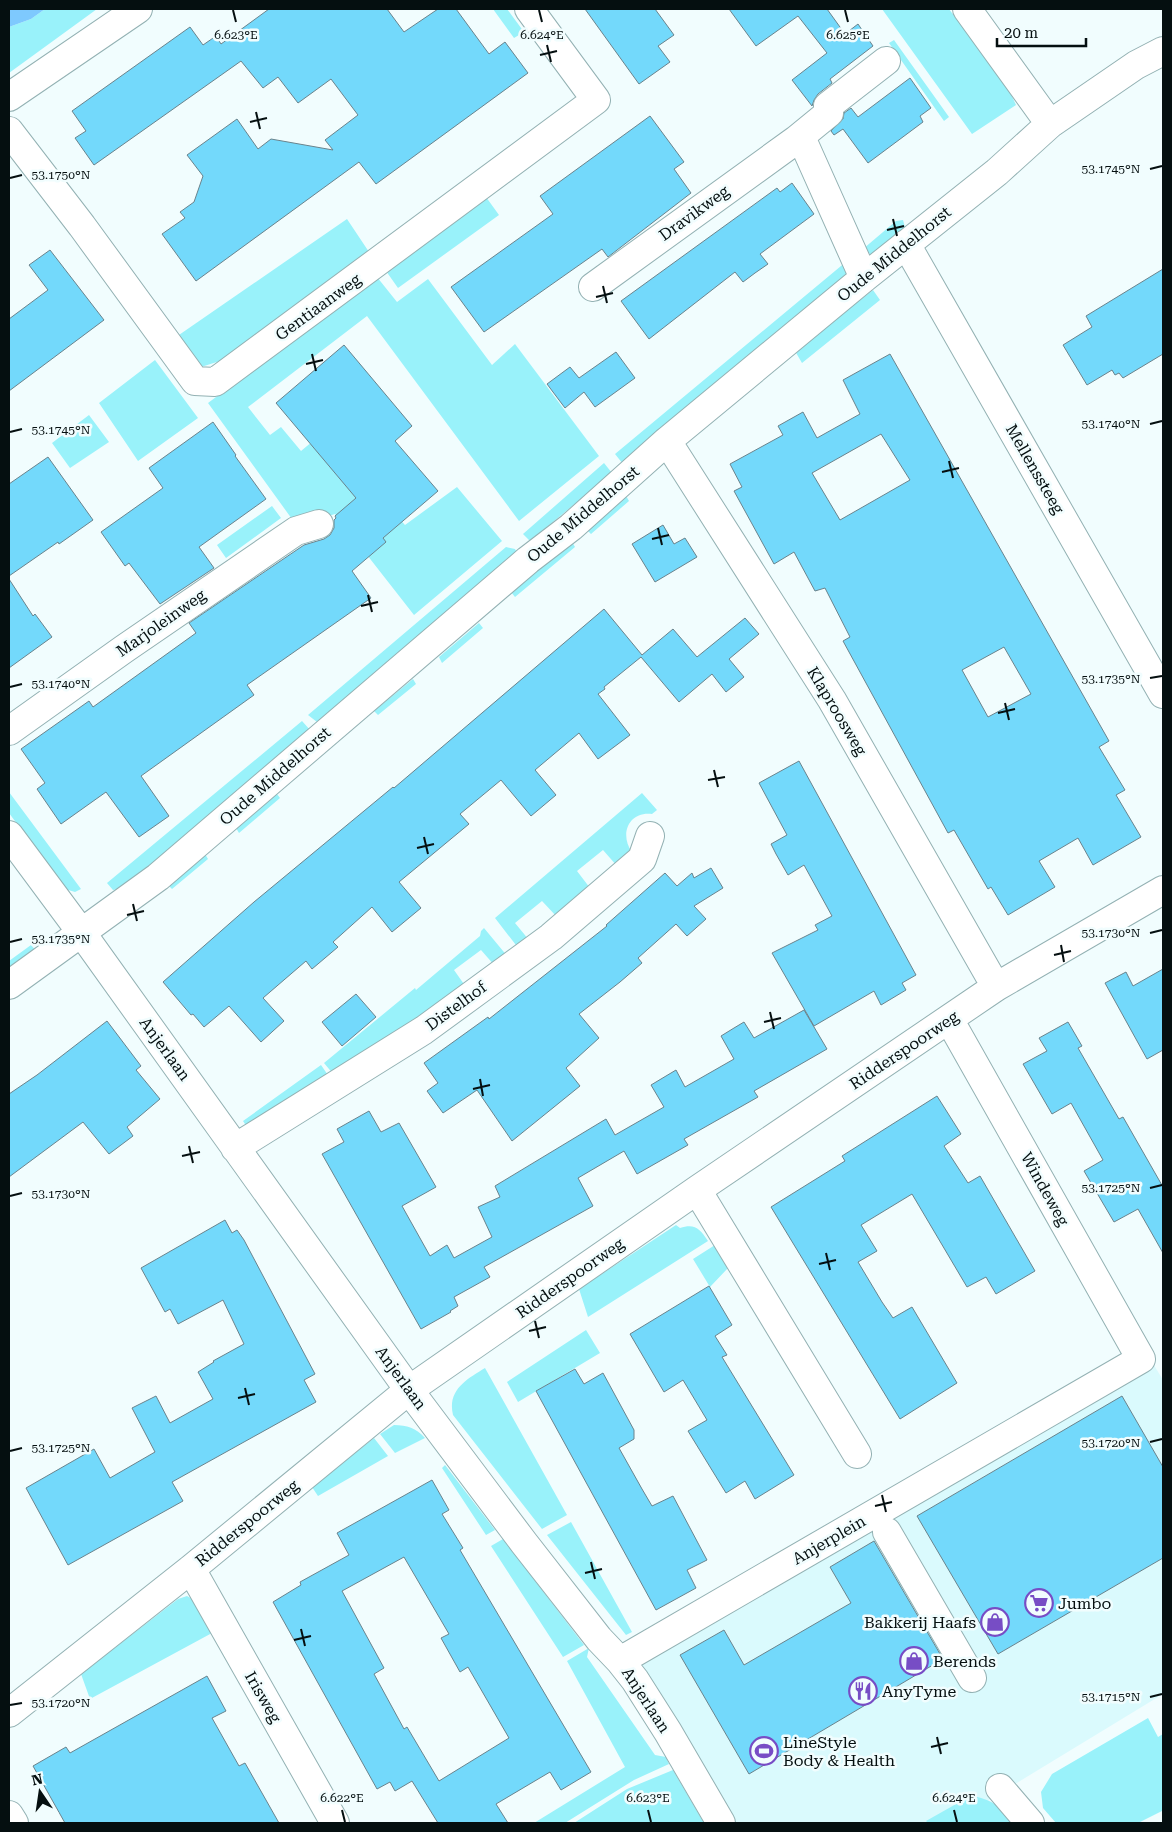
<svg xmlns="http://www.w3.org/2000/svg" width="1172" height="1832" viewBox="0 0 1172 1832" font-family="'Roboto Serif',serif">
<rect width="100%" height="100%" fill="#f1fdfe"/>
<path fill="#dafafd" d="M1140 1342 1163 1380V1694L951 1823H710L612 1662Z"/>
<path fill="#99f2fa" d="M45 9H97L9 73V27L31 19Z
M493 9H507L524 32 514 38Z
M882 9H949L1009 90 1016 105 972 134Z
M894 40 949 117 944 121 889 43Z
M486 197 499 215 398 288 386 271Z
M347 219 371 255 220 361 201 367 176 337Z
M903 220 906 231 873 256 863 249 896 221Z
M847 261 854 271 623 464 615 454Z
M377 277 397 302 428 279 492 365 515 344 599 456 519 521 367 316 248 407 270 435 281 427 301 451 319 436 374 490 405 525 457 487 502 541 414 615 335 514 297 526 208 403Z
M873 290 880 300 802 363 795 351Z
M155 360 198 418 138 461 99 403Z
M89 415 109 442 70 468 52 443Z
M604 463 612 473 530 541 523 534Z
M625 494 629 501 591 534 586 529Z
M272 506 281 518 226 558 217 545Z
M571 540 575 547 515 597 511 592Z
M506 547 515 549 518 555 317 722 308 715Z
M479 623 483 628 442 663 439 657Z
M413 679 416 684 378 715 374 711Z
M302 721 311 731 125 888 113 890 107 883Z
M9 792 81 889 75 892 65 889 9 813Z
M642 793 657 810 652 814C629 811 619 834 632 852L617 866 603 850 577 871 590 888 557 917 542 901 515 923 529 940 519 949 495 918Z
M277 794 280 798 239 833 236 828Z
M205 854 208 859 172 889 168 885Z
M484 928 508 957 495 966 481 950 454 970 466 987 334 1075 324 1063 415 988 416 990 480 936 481 931Z
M31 945 38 953 9 973V961Z
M321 1065 330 1078 247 1127 243 1121Z
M676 1225 680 1228C695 1223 700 1229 708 1241L588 1317 579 1289Z
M715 1245 728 1268 710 1287 693 1259Z
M586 1330 600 1353 518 1402 507 1382Z
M485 1368 567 1515 542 1529 453 1415C447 1390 467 1379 485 1368Z
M394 1425C407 1425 416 1428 425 1438L395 1453 380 1434Z
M374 1438 388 1456 318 1496 312 1487Z
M445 1465 495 1530 486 1535 442 1468Z
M571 1522 632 1632 626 1635 547 1535Z
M503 1539 584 1645 563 1657 491 1546Z
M187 1596 194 1600 212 1633 90 1699 81 1674 178 1599Z
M589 1648 587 1657 655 1755 666 1757 669 1764 634 1780 565 1823H534L625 1767 567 1661Z
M1148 1718 1158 1737 1163 1734V1813L1162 1811 1138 1823H1056L1043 1808 1041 1792 1052 1774Z
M673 1770 704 1823H574L627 1789Z
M977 1797C995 1801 1002 1809 1014 1823H928L926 1821 965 1799Z"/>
<path fill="#7ec9fe" d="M9 9H45L31 19 9 27Z"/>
<path fill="#73d9fb" stroke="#6a838c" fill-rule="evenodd" d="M269 9H387L404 32 438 9H456L489 54 505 42 528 73 376 184 359 162 196 281 162 234 185 218 180 212 194 202 203 176 187 155 237 119 258 149 271 139 333 150 325 140 358 115 331 79 298 103 278 77 263 88 241 61 94 165 75 138 86 131 72 111 190 27 203 45 216 36 221 44Z
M585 9H655L674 35 658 46 670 62 639 84Z
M729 9H827L845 34 858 24 873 46 830 79 832 83 818 94 814 100 812 106 792 80 827 53 798 16 756 46Z
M910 78 931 108 920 116 923 122 868 163 843 129 834 135 831 131 843 119 844 113 851 108 858 117Z
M650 116 684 162 674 169 691 193 608 257 602 249 484 332 451 287 553 214 540 196Z
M792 183 814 214 760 254 768 264 755 273 743 282 735 272 649 339 621 301 777 188 780 192Z
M50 250 104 320 9 391V319L48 290 29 265Z
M1163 269V354L1123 378 1119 373 1115 375 1112 370 1087 385 1063 345 1092 327 1086 316Z
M344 345 412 426 395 441 438 491 383 538 386 542 352 571 371 598 247 685 254 695 141 776 169 816 139 837 106 792 61 824 37 789 45 783 21 749 89 701 93 707 196 633 189 623 304 545 324 539 330 535 334 528V520L336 518 335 516 356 498 276 403Z
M616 352 635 378 595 407 584 392 565 408 547 384 570 367 579 378Z
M890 354 1109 741 1099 747 1125 790 1116 795 1141 837 1093 865 1078 838 1039 861 1055 887 1008 915 991 887 988 889 954 830 948 833 843 641 850 637 825 588 815 591 794 552 774 564 734 491 742 487 730 464 783 435 778 426 803 412 817 438 860 414 843 380ZM881 434 910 480 840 520 812 473ZM1004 647 1031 694 988 717 962 670Z
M213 422 236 455 235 456 266 499 199 547 214 568 160 604 129 563 125 566 101 532 163 488 149 468Z
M48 457 93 520 59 544 58 542 9 576V484Z
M663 525 674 544 685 538 697 557 655 582 632 544Z
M9 579 33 616 35 614 52 637 9 668Z
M604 609 642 655 673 629 697 657 745 618 759 634 729 659 744 677 726 692 712 674 679 702 641 657 604 687 605 689 598 694 630 735 598 759 579 733 535 770 556 795 531 816 501 780 460 814 469 824 399 882 421 908 392 932 372 907 333 942 338 947 312 969 306 961 263 998 284 1021 261 1042 229 1006 204 1027 193 1014 191 1015 163 982 254 902 393 787 394 788Z
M799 761 916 975 902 983 906 990 881 1005 874 991 814 1026 772 953 818 930 815 925 832 916 804 865 788 875 776 854 771 844 787 835 759 783Z
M711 868 723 888 694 906 706 919 687 936 676 924 638 958 642 963 620 982 579 1014 599 1038 566 1068 580 1086 512 1141 477 1090 443 1113 427 1091 438 1083 424 1063 488 1017 489 1019 607 926 606 925 665 873 677 886 692 873 694 878Z
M1163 969V1050L1147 1059 1105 983 1126 972 1133 986Z
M356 994 376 1017 342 1046 322 1022Z
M804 1010 827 1049 754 1091 758 1097 684 1139 688 1145 637 1174 624 1151 578 1178 593 1206 484 1267 490 1277 454 1297 458 1306 450 1311 451 1312 421 1329 322 1154 344 1142 337 1129 369 1111 381 1132 399 1123 436 1187 402 1206 430 1256 447 1245 454 1258 492 1237 478 1207 500 1197 495 1186 606 1119 615 1135 664 1107 651 1085 676 1070 685 1087 734 1059 721 1036 734 1028 744 1022 754 1038Z
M107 1021 141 1066 136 1070 160 1099 127 1127 133 1136 109 1154 83 1122 9 1177V1094L37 1075Z
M1068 1022 1082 1046 1078 1048 1119 1119 1123 1117 1163 1187V1253L1138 1209 1114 1222 1084 1171 1103 1160 1071 1103 1052 1114 1023 1064 1047 1051 1039 1038Z
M937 1096 961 1134 944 1146 968 1183 980 1176 1035 1271 996 1294 986 1277 967 1287 912 1194 861 1225 877 1251 858 1262 882 1302 893 1318 912 1307 957 1383 900 1419 771 1207 845 1161 842 1156Z
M225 1220 232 1233 237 1230 244 1240 315 1374 304 1380 316 1402 172 1482 183 1501 68 1565 26 1488 94 1449 110 1478 155 1452 132 1408 156 1396 170 1423 213 1399 198 1372 214 1362 213 1361 244 1344 223 1300 178 1324 170 1309 165 1312 141 1268Z
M709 1286 732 1325 715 1336 727 1355 722 1357 794 1475 755 1499 745 1481 726 1493 688 1431 707 1420 683 1380 664 1392 630 1334Z
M575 1369 584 1384 603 1373 634 1430V1439L619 1448 642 1489 652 1506 673 1496 707 1560 687 1570 696 1588 656 1610 536 1391Z
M1122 1396 1163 1467V1558L998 1654 917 1516Z
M432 1480 449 1510 442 1514 463 1548 460 1550 591 1772 561 1790 550 1772 496 1804 508 1823H438L412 1781 395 1791 390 1782 377 1789 273 1602 301 1585 300 1582 349 1555 337 1533ZM404 1557 449 1634 441 1638 460 1672 468 1667 509 1738 439 1781 407 1727 404 1729 374 1674 384 1668 342 1591Z
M874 1541 943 1659 749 1774 680 1655 724 1630 744 1665 851 1603 830 1567Z
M207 1676 226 1711 212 1718 239 1766 245 1763 279 1823H65L33 1766 66 1747 70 1753Z"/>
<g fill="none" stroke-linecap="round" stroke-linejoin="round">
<defs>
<path id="minor" d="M967 9 1050 124
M9 97 138 9
M9 131 82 226 195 381 215 382 596 100 529 9
M796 140 829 113 828 106 886 61
M906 244 1163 694
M593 287 796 140 805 146 864 278
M667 441 832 700 996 987
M9 731 124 649 296 531 319 524
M9 835 81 932 409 1390 524 1543 599 1639 620 1661 635 1680 668 1732 721 1823
M9 985 158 877 528 560 571 527 667 441 864 278 997 172 1050 124 1136 65 1163 51
M235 1148 424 1030 551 937 642 859 650 836
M697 1190 857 1454
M887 1532 972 1678
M191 1569 335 1823
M620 1661 1141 1359 949 1019
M9 1713 191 1569 409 1390 697 1190 996 987 1163 890
M1000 1788 1030 1823
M9 1815 14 1823"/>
</defs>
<use href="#minor" stroke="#93b1b3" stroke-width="30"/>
<use href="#minor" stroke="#fff" stroke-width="28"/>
</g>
<path fill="none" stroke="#050f10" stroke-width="2" d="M233 10 236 22M539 10 542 22M845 10 848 22M547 45 551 62M540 55 557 51M256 112 260 129M250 122 267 118M1150 169 1162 166M10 178 22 175M893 219 897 236M887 230 904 226M603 286 607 303M596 297 613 293M312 354 316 371M306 364 323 360M1150 424 1162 421M10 432 22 429M949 461 953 478M942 472 959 468M658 528 662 545M652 539 669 535M368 595 372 612M361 606 378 602M1150 678 1162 676M10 687 22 684M1005 703 1009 720M998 713 1015 709M714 770 718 787M708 780 725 777M424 837 428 854M417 848 434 844M133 904 137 921M127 915 144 911M1150 933 1162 930M10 942 22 939M1061 945 1064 962M1054 955 1071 951M770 1012 774 1029M764 1022 781 1018M480 1079 483 1096M473 1089 490 1085M189 1146 193 1163M182 1156 200 1152M1150 1188 1162 1185M10 1196 22 1193M826 1253 830 1270M819 1264 836 1260M535 1321 539 1338M529 1331 546 1327M245 1388 249 1405M238 1398 255 1394M1150 1442 1162 1439M10 1451 22 1448M882 1495 886 1512M875 1506 892 1502M591 1562 595 1579M585 1573 602 1569M301 1629 305 1646M294 1640 311 1636M1150 1697 1162 1694M10 1705 22 1703M937 1737 941 1754M931 1747 948 1743M342 1810 345 1822M648 1810 651 1822M954 1810 957 1822"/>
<defs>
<symbol id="supermarket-ring" viewBox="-11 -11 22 22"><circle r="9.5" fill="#f1fdfe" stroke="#774dc5" stroke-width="1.5"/><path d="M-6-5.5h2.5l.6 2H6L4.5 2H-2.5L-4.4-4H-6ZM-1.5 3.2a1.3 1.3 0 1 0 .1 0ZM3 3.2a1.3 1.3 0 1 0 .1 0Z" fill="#774dc5"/></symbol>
<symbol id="shop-ring" viewBox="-11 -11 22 22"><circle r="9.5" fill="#f1fdfe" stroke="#774dc5" stroke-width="1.5"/><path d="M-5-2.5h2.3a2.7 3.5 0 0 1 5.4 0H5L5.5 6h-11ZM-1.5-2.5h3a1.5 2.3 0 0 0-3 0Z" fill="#774dc5"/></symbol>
<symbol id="restaurant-ring" viewBox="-11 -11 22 22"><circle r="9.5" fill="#f1fdfe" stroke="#774dc5" stroke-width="1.5"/><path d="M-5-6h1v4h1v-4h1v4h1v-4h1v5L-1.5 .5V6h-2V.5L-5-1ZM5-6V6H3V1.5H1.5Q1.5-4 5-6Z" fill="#774dc5"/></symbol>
<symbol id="stadium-ring" viewBox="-11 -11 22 22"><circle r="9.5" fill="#f1fdfe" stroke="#774dc5" stroke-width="1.5"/><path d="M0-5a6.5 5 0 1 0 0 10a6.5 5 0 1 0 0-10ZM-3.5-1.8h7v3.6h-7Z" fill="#774dc5"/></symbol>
</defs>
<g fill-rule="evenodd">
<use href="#supermarket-ring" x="1023" y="1587" width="32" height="32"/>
<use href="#shop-ring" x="979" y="1606" width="32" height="32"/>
<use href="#shop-ring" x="898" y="1645" width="32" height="32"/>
<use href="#restaurant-ring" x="847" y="1675" width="32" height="32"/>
<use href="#stadium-ring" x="748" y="1735" width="32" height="32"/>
</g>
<g text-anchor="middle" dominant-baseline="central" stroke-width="5" stroke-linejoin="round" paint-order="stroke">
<g font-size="16" fill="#050f10" stroke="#f1fdfe">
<text transform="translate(694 213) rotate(-36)">Dravikweg</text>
<text transform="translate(894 254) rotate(-39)">Oude Middelhorst</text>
<text transform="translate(318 307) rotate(-36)">Gentiaanweg</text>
<text transform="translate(1035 469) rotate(60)">Mellenssteeg</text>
<text transform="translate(583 514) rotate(-40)">Oude Middelhorst</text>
<text transform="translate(161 623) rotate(-35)">Marjoleinweg</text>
<text transform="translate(837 711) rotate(59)">Klaproosweg</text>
<text transform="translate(275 776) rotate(-41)">Oude Middelhorst</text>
<text transform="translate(456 1006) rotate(-36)">Distelhof</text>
<text transform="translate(165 1049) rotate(54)">Anjerlaan</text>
<text transform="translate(904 1050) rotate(-34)">Ridderspoorweg</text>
<text transform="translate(1045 1189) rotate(61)">Windeweg</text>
<text transform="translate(570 1278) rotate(-35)">Ridderspoorweg</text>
<text transform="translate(401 1378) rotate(54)">Anjerlaan</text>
<text transform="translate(247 1523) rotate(-39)">Ridderspoorweg</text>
<text transform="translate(829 1540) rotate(-30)">Anjerplein</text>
<text transform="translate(263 1697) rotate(60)">Irisweg</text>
<text transform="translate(646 1700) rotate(57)">Anjerlaan</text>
</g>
<g font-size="16" fill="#050f10" stroke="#f1fdfe" text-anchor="start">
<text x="1058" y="1603">Jumbo</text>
<text x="976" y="1622" text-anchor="end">Bakkerij Haafs</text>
<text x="933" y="1661">Berends</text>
<text x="882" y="1691">AnyTyme</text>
<text x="783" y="1742">LineStyle<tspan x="783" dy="18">Body &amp; Health</tspan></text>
</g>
</g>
<g font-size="12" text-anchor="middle" fill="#050f10" stroke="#f1fdfe" stroke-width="5" stroke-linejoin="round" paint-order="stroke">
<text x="236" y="39">6.623°E</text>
<text x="542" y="39">6.624°E</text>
<text x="848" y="39">6.625°E</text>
<text x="1111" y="173">53.1745°N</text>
<text x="61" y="179">53.1750°N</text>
<text x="1111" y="428">53.1740°N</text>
<text x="61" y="434">53.1745°N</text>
<text x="1111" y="683">53.1735°N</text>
<text x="61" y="688">53.1740°N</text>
<text x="1111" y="937">53.1730°N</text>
<text x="61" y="943">53.1735°N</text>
<text x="1111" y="1192">53.1725°N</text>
<text x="61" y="1198">53.1730°N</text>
<text x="1111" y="1447">53.1720°N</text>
<text x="61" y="1452">53.1725°N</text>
<text x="1111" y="1701">53.1715°N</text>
<text x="61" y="1707">53.1720°N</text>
<text x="342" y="1802">6.622°E</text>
<text x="648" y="1802">6.623°E</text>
<text x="954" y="1802">6.624°E</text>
</g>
<rect width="1172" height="1832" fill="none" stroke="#050f10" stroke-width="20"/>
<g transform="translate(40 1792) rotate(347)" stroke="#f1fdfe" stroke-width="4" paint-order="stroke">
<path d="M0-4L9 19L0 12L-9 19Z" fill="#050f10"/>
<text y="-8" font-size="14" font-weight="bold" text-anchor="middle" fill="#050f10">N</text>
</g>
<path d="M997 38v8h89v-8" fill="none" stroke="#050f10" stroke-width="2.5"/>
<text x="1004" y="38" font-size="15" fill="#050f10" stroke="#f1fdfe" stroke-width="4" paint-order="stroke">20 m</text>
</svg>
